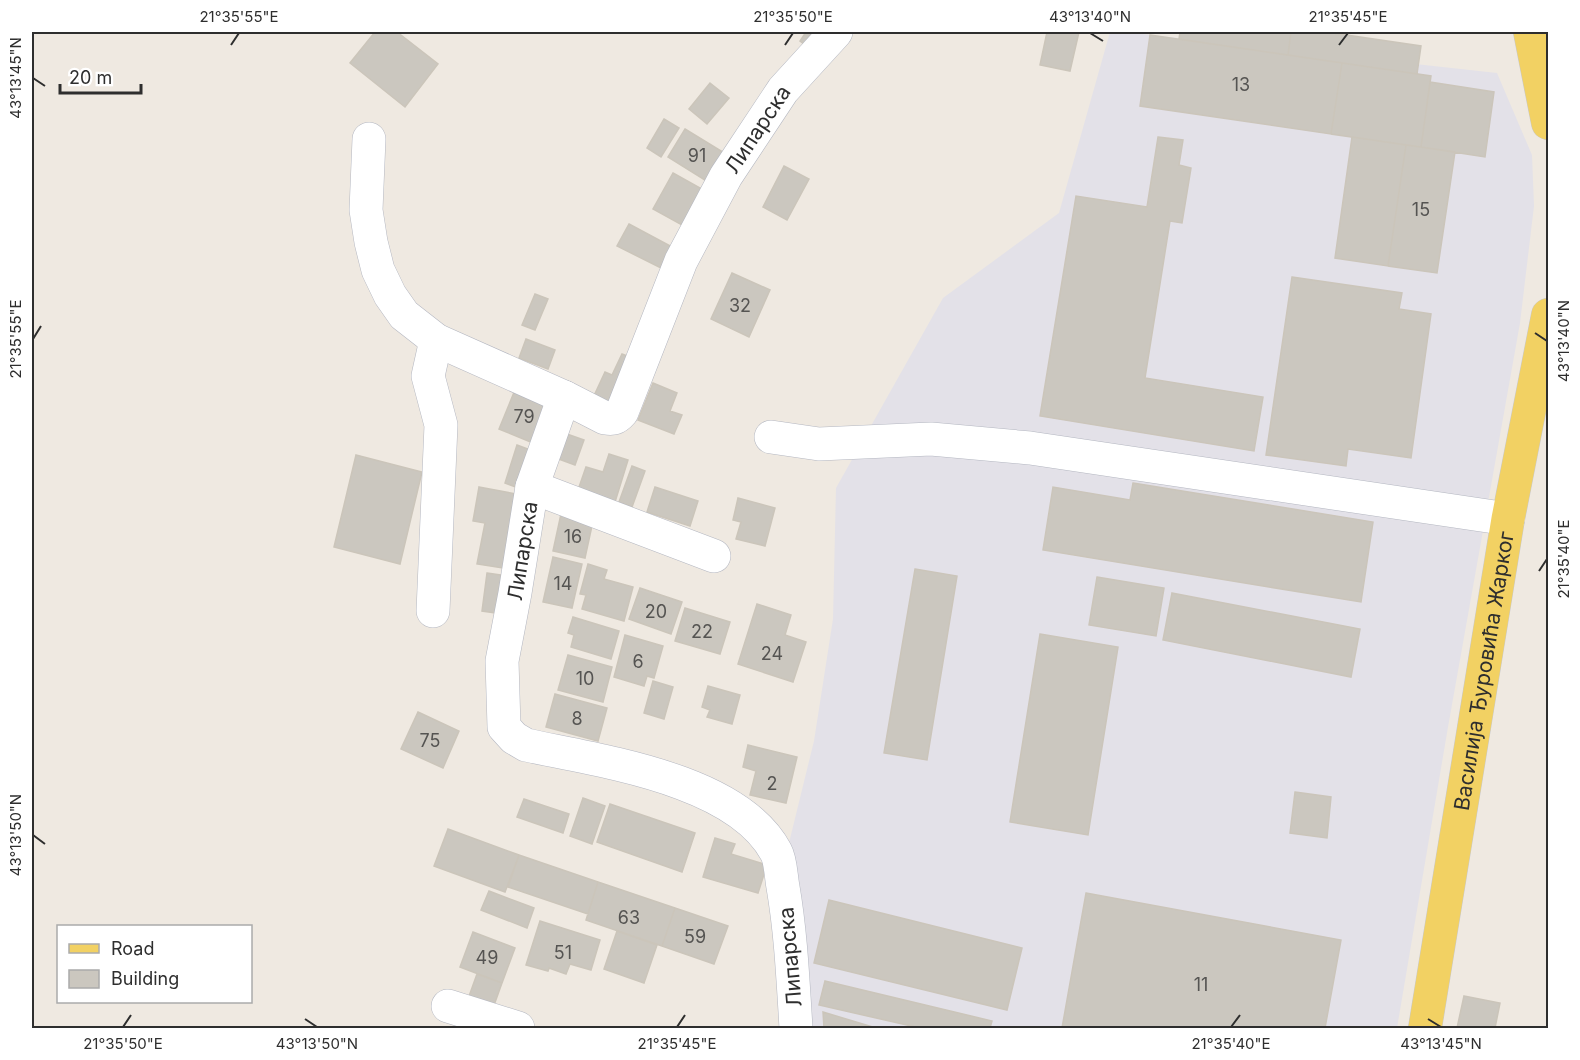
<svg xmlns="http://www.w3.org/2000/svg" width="1580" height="1060" viewBox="0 0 1580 1060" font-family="Inter,sans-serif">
<rect width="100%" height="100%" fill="#efe9e1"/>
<path fill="#e3e1e8" d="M1110 32H1124L1497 73 1532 155 1534 206 1520 323 1448 727 1397 1028H792L774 904 814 741 833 619 836 488 943 298 1059 213Z"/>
<path fill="#cbc7bf" stroke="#cbc5ba" stroke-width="1.5" d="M375 32H397L438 64 405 107 350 63Z
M806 32H825L811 49 800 41Z
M1047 32H1079L1070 71 1040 65Z
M1180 32H1291L1288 55 1179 39Z
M1291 32H1326L1421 46 1417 74 1288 55Z
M1150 35 1342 63 1331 134 1140 106Z
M1342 63 1431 76 1421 147 1331 134Z
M1430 82 1494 92 1485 157 1421 147Z
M710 83 729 98 707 124 689 109Z
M664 119 679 128 661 157 647 148Z
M685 129 726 154 708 182 668 157Z
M1158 137 1183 140 1179 165 1191 168 1182 223 1170 221 1145 378 1263 397 1254 451 1040 416 1076 196 1147 207Z
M1352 137 1406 145 1388 266 1335 258Z
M1406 145 1455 152 1437 273 1388 266Z
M784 166 809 179 787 220 763 207Z
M673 173 702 189 691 230 653 209Z
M629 224 676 249 665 270 617 246Z
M732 273 770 290 749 337 711 319Z
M1292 277 1402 293 1399 309 1431 314 1411 458 1348 449 1346 466 1266 455Z
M535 294 548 299 535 330 522 325Z
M526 339 555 350 548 369 519 358Z
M622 354 635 359 613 409 592 400 605 372 612 375Z
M653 383 677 393 670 411 682 415 674 434 638 420Z
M515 390 549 404 533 443 499 429Z
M564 433 584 440 575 465 556 458Z
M517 445 533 451 521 489 505 483Z
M609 454 628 460 615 502 578 490 586 467 603 472Z
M356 455 422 472 400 564 334 547Z
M632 466 645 471 632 507 619 502Z
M1133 483 1373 522 1361 602 1043 550 1053 487 1130 500Z
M479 487 522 495 509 569 477 564 485 523 473 521Z
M655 487 698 501 690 526 647 512Z
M738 498 775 508 765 546 736 539 741 522 733 520Z
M561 514 593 521 585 558 553 551Z
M553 557 582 564 572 608 543 602Z
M588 564 607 570 604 579 633 587 624 621 582 609 586 595 580 594Z
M915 569 957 576 927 760 884 753Z
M487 573 507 576 502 614 482 611Z
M1097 577 1164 588 1156 636 1089 625Z
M640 588 682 602 671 634 629 619Z
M1172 593 1360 629 1351 677 1163 640Z
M757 604 791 615 785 635 806 642 793 682 738 664Z
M685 608 730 622 720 654 675 641Z
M573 617 619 631 611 659 571 647 574 635 568 633Z
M1040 634 1118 647 1088 835 1010 822Z
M625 635 663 646 654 678 647 676 644 686 614 677Z
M568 655 612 667 603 702 558 690Z
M653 681 673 687 664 719 644 713Z
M708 686 740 695 732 724 707 717 710 710 702 707Z
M555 694 607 708 598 741 546 727Z
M418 712 459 731 443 768 401 749Z
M748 745 797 757 786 803 750 795 756 771 743 767Z
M1295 792 1331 797 1327 838 1290 833Z
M583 798 605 806 592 844 570 836Z
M524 799 569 814 563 833 517 817Z
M610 804 695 833 682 872 597 842Z
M448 829 519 855 505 892 434 866Z
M715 838 735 844 731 854 767 865 758 893 703 877Z
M519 855 598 882 588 914 508 887Z
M598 882 675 908 662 946 586 920Z
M489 891 534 908 527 928 481 910Z
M1086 893 1341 940 1325 1028H1062Z
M829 900 1022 948 1007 1010 814 963Z
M675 908 728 926 714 964 662 946Z
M540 921 600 940 591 970 570 964 566 974 549 968 548 971 526 965Z
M617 931 657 945 644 983 604 969Z
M473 932 515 948 502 983 460 967Z
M477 974 502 983 493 1008 468 999Z
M825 981 992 1021 990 1028H920L819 1005Z
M1464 996 1500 1003 1495 1028H1457Z
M823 1012 876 1028H824Z"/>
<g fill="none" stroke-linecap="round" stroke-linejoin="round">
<defs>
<g id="minor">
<path d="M369 139 366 210 371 242 378 270 390 295 404 315 436 340 564 397"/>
<path d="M771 437 819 444 931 439 1030 448 1508 519"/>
<path d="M532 487 714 556"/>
<path d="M433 611 441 425 428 376 436 340"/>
<path d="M448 1006 518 1028"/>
<path id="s1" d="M796 1028C793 981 791 934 783 887 781 877 781 861 776 852 737 779 600 761 526 745L514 738 504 727 502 661 515 593 532 487 564 397 605 418C613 419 616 419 622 412L681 261 726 176 783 90 836 32"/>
</g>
<g id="major">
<path d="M1530 32 1548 123"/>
<path id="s2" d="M1425 1028 1508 519 1548 315"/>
</g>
</defs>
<use href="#minor" stroke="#b4b7c1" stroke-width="34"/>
<use href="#major" stroke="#c9c9c9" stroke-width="34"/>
<use href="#minor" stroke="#fff" stroke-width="33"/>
<use href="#major" stroke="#f2d163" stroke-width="33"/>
</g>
<path fill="none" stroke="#2e2e2e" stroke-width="2" d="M1090 33 1103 41M231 45 239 33M785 45 793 33M1339 45 1348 33M33 78 45 86M1535 333 1547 341M33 339 41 326M1539 571 1547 559M33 835 45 844M305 1019 317 1027M1428 1019 1441 1027M123 1027 131 1015M677 1027 685 1015M1231 1027 1240 1015"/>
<g text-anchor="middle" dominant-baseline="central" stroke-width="4.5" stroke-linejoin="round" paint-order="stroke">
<g font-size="18" fill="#555452">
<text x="1241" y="84">13</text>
<text x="697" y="155">91</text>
<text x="1421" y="209">15</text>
<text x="740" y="305">32</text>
<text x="524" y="416">79</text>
<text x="573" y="536">16</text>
<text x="563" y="583">14</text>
<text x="656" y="611">20</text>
<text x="702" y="631">22</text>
<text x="772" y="653">24</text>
<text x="638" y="661">6</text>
<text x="585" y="678">10</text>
<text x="577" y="718">8</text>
<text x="430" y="740">75</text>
<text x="772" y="783">2</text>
<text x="629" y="917">63</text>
<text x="695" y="936">59</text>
<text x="563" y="952">51</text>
<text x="487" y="957">49</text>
<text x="1201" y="984">11</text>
</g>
<g font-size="21" fill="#2e2e2e" stroke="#fff">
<text stroke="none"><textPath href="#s1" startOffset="1204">Липарска</textPath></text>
<text stroke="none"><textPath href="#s1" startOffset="664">Липарска</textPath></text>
<text stroke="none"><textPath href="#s2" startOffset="362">Василија Ђуровића Жарког</textPath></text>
<text transform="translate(790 957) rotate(-95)">Липарска</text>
</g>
</g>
<rect width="1580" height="1060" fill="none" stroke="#ffffff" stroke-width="66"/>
<rect x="57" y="925" width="195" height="78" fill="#ffffff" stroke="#ababab" stroke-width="1.5"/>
<rect x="69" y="944" width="30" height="9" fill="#f2d163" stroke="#ababab" stroke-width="1.5"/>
<text x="111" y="955" font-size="18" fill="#2e2e2e">Road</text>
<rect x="69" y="970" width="30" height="18" fill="#cbc7bf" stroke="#ababab" stroke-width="1.5"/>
<text x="111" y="985" font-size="18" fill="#2e2e2e">Building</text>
<path d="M60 84v9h81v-9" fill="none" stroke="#2e2e2e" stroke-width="3"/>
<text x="69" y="84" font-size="18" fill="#2e2e2e" stroke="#ffffff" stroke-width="4.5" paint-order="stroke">20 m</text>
<rect x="33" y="33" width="1514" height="994" fill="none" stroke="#2e2e2e" stroke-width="2"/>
<g font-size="15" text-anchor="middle" fill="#2e2e2e">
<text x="239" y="22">21°35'55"E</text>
<text x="793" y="22">21°35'50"E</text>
<text x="1090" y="22">43°13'40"N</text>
<text x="1348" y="22">21°35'45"E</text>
<text transform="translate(16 78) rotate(-90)" y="5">43°13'45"N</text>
<text transform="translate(16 339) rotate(-90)" y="5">21°35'55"E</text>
<text transform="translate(1564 341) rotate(-90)" y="5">43°13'40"N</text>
<text transform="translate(1564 559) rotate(-90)" y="5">21°35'40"E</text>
<text transform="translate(16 835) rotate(-90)" y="5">43°13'50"N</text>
<text x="123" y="1049">21°35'50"E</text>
<text x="317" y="1049">43°13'50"N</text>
<text x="677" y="1049">21°35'45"E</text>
<text x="1231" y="1049">21°35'40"E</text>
<text x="1441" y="1049">43°13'45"N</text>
</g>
</svg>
